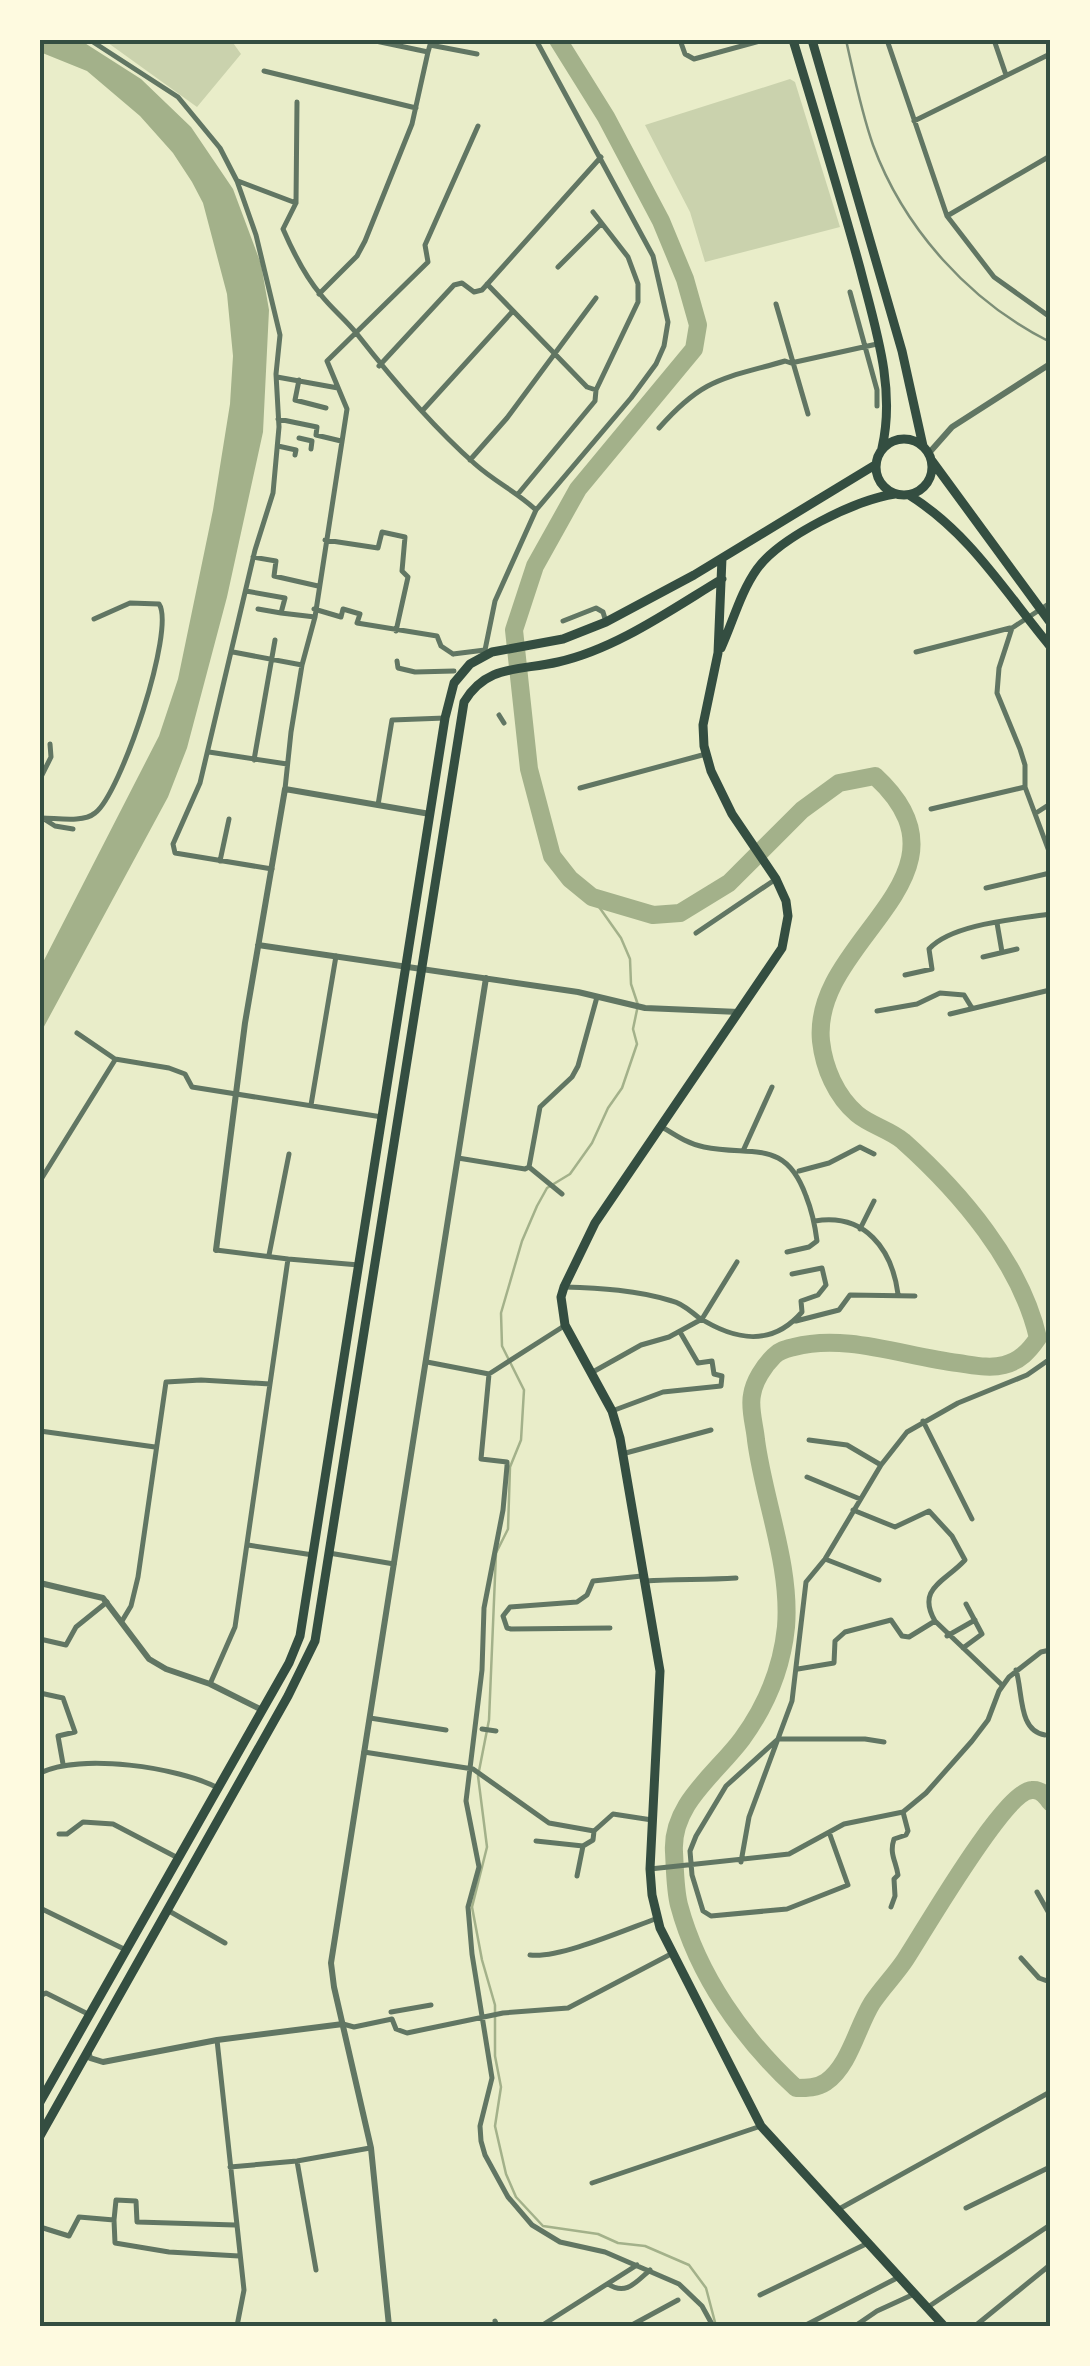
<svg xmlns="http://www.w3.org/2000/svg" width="1090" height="2366" viewBox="0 0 1090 2366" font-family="Poppins,sans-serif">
<rect width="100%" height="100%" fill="#e9edc9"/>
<path fill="#cad2ad" d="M104 40H231L241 54 197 107Z
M790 79 795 82 840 227 705 262 690 212 645 125Z"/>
<path fill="#a3b18a" d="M40 40H80L141 79 191 127 233 189 261 264 269 310 263 432 227 597 187 748 168 797 40 1034V968L159 736 178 679 213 510 230 404 233 356 227 294 203 203 192 182 173 153 140 116 87 71 40 52Z"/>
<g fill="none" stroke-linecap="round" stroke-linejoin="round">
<path stroke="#a3b18a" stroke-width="2.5" d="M592 897 621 938 630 959 631 984 638 1005 633 1029 637 1044 622 1088 608 1108 592 1143 570 1174 547 1188 537 1206 522 1241 501 1313 502 1346 524 1390 521 1440 510 1467 508 1529 496 1553 489 1720 478 1776 487 1847 472 1907 482 1960 495 2005V2056L501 2087 495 2126 506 2174 516 2197 543 2226 598 2234 618 2243 645 2246 689 2265 706 2288 716 2326"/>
<path stroke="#a3b18a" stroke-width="18" d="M558 40 606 117 661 221 685 279 698 325 694 349 578 489 535 566 514 630 529 769 552 856 570 879 592 897 653 915 680 913 729 883 802 810 839 783 875 776C985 877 811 939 821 1041 824 1068 836 1096 857 1114 870 1125 890 1130 903 1141 960 1192 1021 1263 1038 1338 1029 1351 1020 1361 1004 1365 989 1369 973 1365 958 1363 906 1357 846 1333 794 1347 786 1349 780 1350 774 1356 764 1366 754 1381 752 1395 749 1408 755 1427 756 1440 764 1501 791 1565 786 1627 782 1667 766 1706 742 1739 716 1774 671 1804 674 1852 675 1869 675 1889 679 1905 698 1976 743 2039 796 2088 807 2088 817 2088 826 2082 850 2065 857 2027 872 2003 882 1988 895 1975 905 1960 923 1933 1004 1791 1032 1790 1041 1789 1046 1796 1050 1802"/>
<path stroke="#617663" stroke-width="5" d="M90 40 178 97 220 148 237 181 256 235 280 335 276 374 279 427 273 493 255 550 200 783 173 844 175 853 272 869
M371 40 428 52 430 45 477 54
M680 40 685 54 694 59 764 40
M887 40 947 216 994 277 1050 317
M994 40 1006 75
M264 71 416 108
M297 102 296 203 283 229C293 252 304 275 321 295 332 309 346 320 357 334 393 380 432 426 475 464 495 482 517 492 536 510
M914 121 1050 54
M238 181 296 203
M947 216 1050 156
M558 267 601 224
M487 284 587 387 596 390 638 302V284L628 257 593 212
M850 292 877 390V406
M319 294 357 256 365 241 412 124 428 52
M776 304 808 414
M379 366 454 285 462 283 474 292 482 290 601 157
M277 377 338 388
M299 380 295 400 326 408
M423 410 512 312
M278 419 317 427 316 435 341 441
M659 428C704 377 723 379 785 361L791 363 877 344
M299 438 312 441 311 449
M278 446 296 450 295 455
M470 460 507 418 596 298
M518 494 595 401 596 390
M325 540 378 548 382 532 405 537 402 571 408 577 396 631
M253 557 276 561 274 576 318 586
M246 591 285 598 281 613 315 617
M1050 603 1012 628 999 668 997 693 1020 749 1025 765V787L1050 854
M258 609 281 613
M314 609 341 617 343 609 360 614 357 623 437 636 441 646 453 654
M563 621 596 608 603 612 606 622
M233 652 302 665
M916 652 1010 628
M453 654 485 650 495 601 536 510 631 398 656 364 664 346 668 322 653 256 536 40
M397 661 398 668 415 672 454 671
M499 715 504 723
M209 752 287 764
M254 760 275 640
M40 779 51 757 50 744
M580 788 706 754
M285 789 291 732 302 665 315 617 347 409 327 361 428 262 425 245 478 126
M378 805 392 720 445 718
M931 809 1025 787
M1036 813 1050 804
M42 818C57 818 83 823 95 813 121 794 176 628 159 604L130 603 94 619
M44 819 55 826 73 829
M220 861 229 819
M986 888 1050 873
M997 923 1002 952
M696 933 776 879
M983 957 1017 949
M905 975 932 969 929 949C951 924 1017 919 1050 914
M877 1011 917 1004 940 993 964 995 972 1008
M950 1014 1050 990
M77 1033 115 1059 169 1068 185 1074 192 1087 382 1117
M311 1105 336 956
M662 1127C675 1135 688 1144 704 1147 753 1157 785 1138 806 1196 812 1211 815 1225 817 1241L809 1247 787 1252
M743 1151 772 1087
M458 1158 525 1169 529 1167 540 1107 572 1077 578 1066 597 997
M529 1167 562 1194
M799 1171 829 1163 860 1147 874 1154
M40 1181 115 1060
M815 1221C865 1213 892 1249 898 1294
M860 1229 874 1201
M269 1255 289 1154
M288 1259 359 1265
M564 1287C600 1288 637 1290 672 1301 682 1303 690 1311 698 1317 734 1340 771 1348 802 1312L801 1301 818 1295 826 1285 822 1268 792 1274
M796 1321 839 1310 850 1295 915 1296
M427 1362 489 1374 564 1326
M591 1373 641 1345 669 1337 702 1319 737 1262
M489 1374 481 1459 507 1462V1466L503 1510 484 1608 482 1670 466 1801 479 1867 468 1907 472 1954 492 2078 480 2126 481 2141 485 2155 508 2197 532 2225 560 2242 605 2252 679 2284 702 2306 713 2326
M612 1411 663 1392 721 1386 722 1376 714 1374 712 1361 698 1363 680 1332
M923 1421 972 1519
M40 1431 155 1447
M809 1440 847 1445 881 1465
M622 1454 711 1430
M807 1477 860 1499
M853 1510 895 1527 929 1511 952 1536 965 1560C945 1582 916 1588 935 1621
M248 1545 313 1555
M329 1553 394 1564
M825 1559 879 1580
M645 1581C676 1579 705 1580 736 1578
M122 1621 131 1606 138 1577 166 1382 201 1380 270 1384
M610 1628 511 1629 507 1628 503 1616 510 1607 577 1602 587 1595 593 1581 642 1576
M947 1636 975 1620
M40 1639 66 1645 76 1627 107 1602
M963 1648 982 1634 966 1604
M798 1669 834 1663 835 1641 845 1632 891 1620 902 1636 909 1637 935 1621 1002 1685
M1016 1670C1023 1692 1018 1731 1045 1735
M210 1684 235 1627 288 1259 216 1250
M40 1693 63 1698 75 1732 58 1736 63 1764
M370 1718 446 1730
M482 1729 496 1731
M364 1752 473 1769 549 1823 594 1831 613 1814 652 1820
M40 1773C81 1753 178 1767 218 1788
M829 1832 848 1885 787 1909 711 1916 703 1911 692 1875 690 1851 696 1836 726 1786 778 1739H865L884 1742
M59 1834H67L83 1822 113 1824 178 1858
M536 1841 583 1846
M741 1862 749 1817 792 1701 806 1582 825 1559 881 1465 907 1432 958 1403 1027 1375 1050 1359
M650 1869 789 1854 844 1824 903 1812 926 1793 972 1741 988 1720 999 1691 1009 1677 1041 1652 1050 1650
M577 1876 583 1846 593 1840 594 1831
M1037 1892 1050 1915
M891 1907 895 1896 894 1879 898 1875C896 1861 889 1854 894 1839L906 1835 908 1831 903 1812
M40 1908 126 1950
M169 1911 225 1943
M530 1955C559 1959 627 1929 658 1918
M1021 1958 1039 1978 1050 1982
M40 1996 46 1993 90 2015
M391 2012 431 2005
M343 2024 354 2027 392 2019 396 2029 407 2033 503 2013 568 2008 671 1954
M217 2040 244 2290 237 2326
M297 2161 316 2270
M230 2167 297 2161 370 2148
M592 2183 761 2126
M966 2208 1050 2167
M839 2209 1050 2092
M114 2220 116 2200 136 2201 137 2222 235 2225
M40 2227 69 2236 79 2217 114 2220 115 2243 169 2252 239 2256
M608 2284C626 2296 636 2282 650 2270
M760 2295 866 2244
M928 2307 1050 2225
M495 2321 497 2326
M541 2326 637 2265
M630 2326 678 2300
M804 2326 899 2277
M855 2326 877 2311 912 2295
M975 2326 1050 2265"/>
<path stroke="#617663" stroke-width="6" d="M929 453 952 427 1050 364
M258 945 578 992 645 1008 739 1012
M216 1250 245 1023 285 789 430 814
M40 1583 103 1598 149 1659 166 1669 210 1684 262 1710
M88 2051 90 2058 103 2062 217 2040 343 2024
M389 2326 371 2148 334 1987 331 1963 486 978"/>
<path stroke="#344e41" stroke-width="9" d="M793 40C816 116 839 191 860 268 875 327 896 388 882 448
M812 40 902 351 923 446
M876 467a28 28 0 1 1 56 0a28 28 0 1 1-56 0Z
M932 461 1050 622
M909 495C970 533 1005 592 1050 646
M722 558 718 653 703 725 704 746 711 771 732 814 776 879 786 901 788 916 782 948 595 1223 564 1287 561 1297 565 1325 612 1411 620 1438 660 1671 650 1869 652 1895 660 1928 761 2126 944 2326
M721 648C733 622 740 593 757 569 780 537 857 499 895 494
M40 2102 289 1663 300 1636 445 718 454 683 470 664 492 652 563 639 606 622 694 575 875 465
M40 2136 288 1696 315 1641 464 702C487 664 519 671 558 662 616 649 672 609 722 579"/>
<path stroke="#7c8e77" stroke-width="2.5" d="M846 40C854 75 861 111 873 145 904 229 970 302 1050 342"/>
</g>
<rect width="1090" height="2366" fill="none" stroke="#fefae0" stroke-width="85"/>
<rect x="42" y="42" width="1006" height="2282" fill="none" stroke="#344e41" stroke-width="4"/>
</svg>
